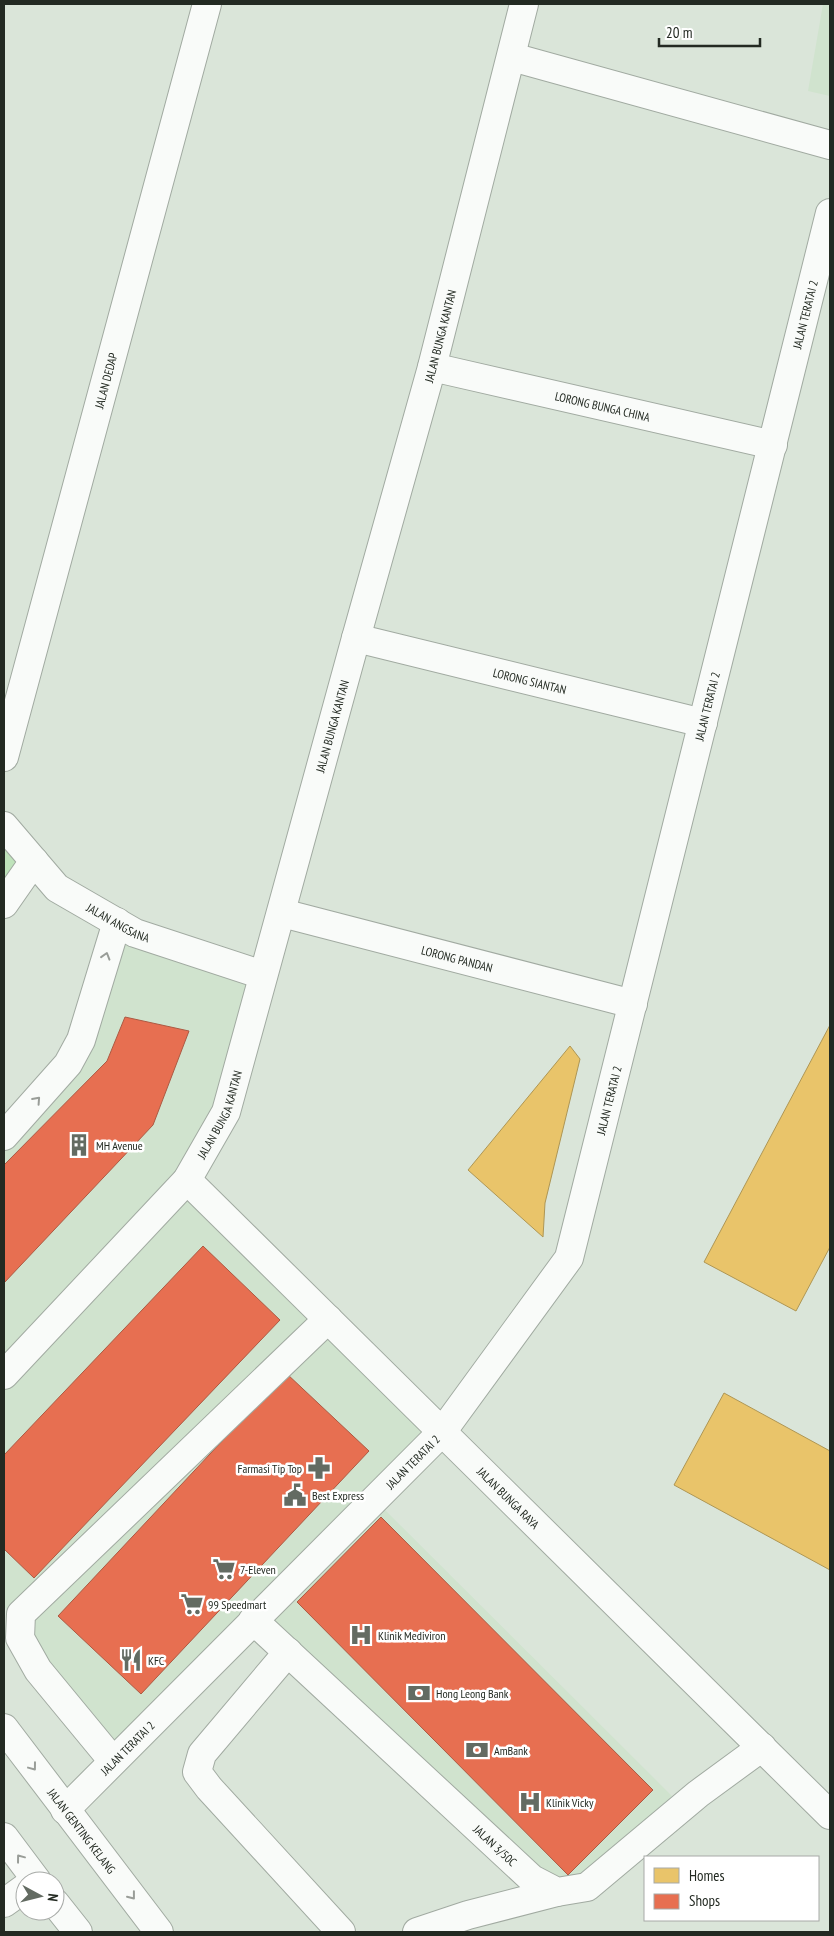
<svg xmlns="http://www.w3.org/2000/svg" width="834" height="1936" viewBox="0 0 834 1936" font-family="'PT Sans Narrow',sans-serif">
<rect width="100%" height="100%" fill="#dae5d9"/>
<path fill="#d0e3ce" d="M823 4H830V96L808 91Z
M121 941 249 986 215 1108 179 1169 4 1356V1147L72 1073Z
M187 1199 423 1431 112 1746 4 1606V1391Z
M383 1508 672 1796 582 1877 561 1879 538 1868 272 1620Z"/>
<path fill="#bfe3bb" d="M4 845 18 863 4 884Z"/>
<path fill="#e9c46a" stroke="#ae9654" d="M830 1025V1247L796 1311 704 1262Z
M570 1046 580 1059 545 1203 543 1237 468 1170Z
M724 1393 830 1451V1570L674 1485Z"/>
<path fill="#e76f51" stroke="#ac5a43" d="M125 1017 189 1031 153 1125 4 1283V1165L107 1061Z
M203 1246 280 1320 34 1578 4 1549V1455Z
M286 1373 369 1451 141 1694 58 1616Z
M381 1517 653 1790 568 1875 297 1602Z"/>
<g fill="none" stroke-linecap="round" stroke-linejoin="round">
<defs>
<g id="minor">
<path d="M512 57 830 145"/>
<path id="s1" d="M432 367 773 445"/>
<path id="s2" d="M356 638 703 723"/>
<path id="s3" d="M4 757 207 4"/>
<path id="s4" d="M4 826 57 888 135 933 263 975"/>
<path d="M4 904 34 861"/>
<path id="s5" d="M282 913 633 1004"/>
<path d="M4 1136 68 1064 81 1040 117 922"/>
<path id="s6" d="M187 1180 830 1815"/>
<path id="s7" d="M4 1375 187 1180 226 1112 356 638 432 367 524 4"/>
<path id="s8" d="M253 1620 532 1879 557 1892 587 1887 698 1794 762 1747"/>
<path d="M288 1652 202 1754 197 1772 209 1788 341 1932"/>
<path d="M113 1761 38 1670 20 1638 21 1614 328 1319"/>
<path id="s9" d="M65 1810 442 1432 569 1258 830 213"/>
<path d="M4 1903 25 1888"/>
<path d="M417 1932 468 1915 557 1892"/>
</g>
<g id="major">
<path id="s10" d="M4 1728 159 1932"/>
<path d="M4 1837 37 1881"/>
<path d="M55 1903 78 1932"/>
</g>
</defs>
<use href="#minor" stroke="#a1aaa1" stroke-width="30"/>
<use href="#major" stroke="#a1aaa1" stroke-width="30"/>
<use href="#minor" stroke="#f9fbf9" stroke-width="28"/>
<use href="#major" stroke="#f9fbf9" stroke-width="28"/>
</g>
<defs><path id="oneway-chevron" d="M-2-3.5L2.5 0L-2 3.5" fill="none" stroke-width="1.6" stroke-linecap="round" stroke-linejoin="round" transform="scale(1.25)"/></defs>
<g stroke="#999d98">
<use href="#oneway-chevron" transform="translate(106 956) rotate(-73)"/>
<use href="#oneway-chevron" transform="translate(37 1100) rotate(-48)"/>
<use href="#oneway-chevron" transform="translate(33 1767) rotate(53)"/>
<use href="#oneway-chevron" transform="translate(20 1858) rotate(-127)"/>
<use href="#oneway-chevron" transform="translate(132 1896) rotate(52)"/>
</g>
<defs>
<symbol id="building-bare" viewBox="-9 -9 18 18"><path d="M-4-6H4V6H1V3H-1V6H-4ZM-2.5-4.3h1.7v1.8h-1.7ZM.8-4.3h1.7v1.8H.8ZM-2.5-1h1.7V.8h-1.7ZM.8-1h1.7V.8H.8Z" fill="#636b62" stroke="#fff" stroke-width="2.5" paint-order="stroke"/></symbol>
<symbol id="pharmacy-bare" viewBox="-9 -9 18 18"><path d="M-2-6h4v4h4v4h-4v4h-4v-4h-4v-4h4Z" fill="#636b62" stroke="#fff" stroke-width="2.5" paint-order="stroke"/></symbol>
<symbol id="civic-bare" viewBox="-9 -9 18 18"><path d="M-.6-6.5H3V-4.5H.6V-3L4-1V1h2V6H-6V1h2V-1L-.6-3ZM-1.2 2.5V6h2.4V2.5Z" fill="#636b62" stroke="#fff" stroke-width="2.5" paint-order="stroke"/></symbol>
<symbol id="supermarket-bare" viewBox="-9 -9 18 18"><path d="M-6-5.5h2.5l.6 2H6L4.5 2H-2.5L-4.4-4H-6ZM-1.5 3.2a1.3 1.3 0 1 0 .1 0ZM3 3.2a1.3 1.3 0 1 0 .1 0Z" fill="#636b62" stroke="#fff" stroke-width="2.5" paint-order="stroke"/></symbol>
<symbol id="hospital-bare" viewBox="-9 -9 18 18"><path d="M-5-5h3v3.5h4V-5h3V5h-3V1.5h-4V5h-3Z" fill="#636b62" stroke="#fff" stroke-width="2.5" paint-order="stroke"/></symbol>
<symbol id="restaurant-bare" viewBox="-9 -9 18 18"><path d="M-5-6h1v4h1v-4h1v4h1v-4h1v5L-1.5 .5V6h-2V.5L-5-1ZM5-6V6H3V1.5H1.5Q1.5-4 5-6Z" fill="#636b62" stroke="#fff" stroke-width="2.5" paint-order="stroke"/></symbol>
<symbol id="bank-bare" viewBox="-9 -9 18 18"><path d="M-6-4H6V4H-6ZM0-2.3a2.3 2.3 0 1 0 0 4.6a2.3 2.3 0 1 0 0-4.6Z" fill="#636b62" stroke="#fff" stroke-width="2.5" paint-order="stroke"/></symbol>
</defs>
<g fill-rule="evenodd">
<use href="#building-bare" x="63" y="1129" width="32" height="32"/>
<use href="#pharmacy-bare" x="303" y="1452" width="32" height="32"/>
<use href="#civic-bare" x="279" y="1479" width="32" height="32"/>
<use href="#supermarket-bare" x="208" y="1553" width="32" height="32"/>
<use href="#supermarket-bare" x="176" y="1588" width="32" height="32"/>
<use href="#hospital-bare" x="345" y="1619" width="32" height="32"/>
<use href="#restaurant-bare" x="115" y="1644" width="32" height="32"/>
<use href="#bank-bare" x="403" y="1677" width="32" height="32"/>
<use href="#bank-bare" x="461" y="1734" width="32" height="32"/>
<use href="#hospital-bare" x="514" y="1786" width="32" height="32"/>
</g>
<g text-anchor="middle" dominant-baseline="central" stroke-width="5" stroke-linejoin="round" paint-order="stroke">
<g font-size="12" fill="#232a22" stroke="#fff">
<text stroke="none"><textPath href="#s9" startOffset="1722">JALAN TERATAI 2</textPath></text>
<text stroke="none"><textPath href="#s7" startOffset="1151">JALAN BUNGA KANTAN</textPath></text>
<text stroke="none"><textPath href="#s3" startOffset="390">JALAN DEDAP</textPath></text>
<text stroke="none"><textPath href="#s1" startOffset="175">LORONG BUNGA CHINA</textPath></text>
<text stroke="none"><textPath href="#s2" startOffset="179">LORONG SIANTAN</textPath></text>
<text stroke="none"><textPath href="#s9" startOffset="1318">JALAN TERATAI 2</textPath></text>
<text stroke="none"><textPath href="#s7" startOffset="746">JALAN BUNGA KANTAN</textPath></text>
<text stroke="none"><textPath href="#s4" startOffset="152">JALAN ANGSANA</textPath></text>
<text stroke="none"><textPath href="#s5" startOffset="181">LORONG PANDAN</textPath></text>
<text stroke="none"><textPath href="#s9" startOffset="912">JALAN TERATAI 2</textPath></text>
<text stroke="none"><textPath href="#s7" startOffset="341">JALAN BUNGA KANTAN</textPath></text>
<text stroke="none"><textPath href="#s9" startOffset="492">JALAN TERATAI 2</textPath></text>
<text stroke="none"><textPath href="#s6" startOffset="452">JALAN BUNGA RAYA</textPath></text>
<text stroke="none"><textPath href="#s9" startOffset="88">JALAN TERATAI 2</textPath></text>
<text stroke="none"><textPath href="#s10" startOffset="129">JALAN GENTING KELANG</textPath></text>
<text stroke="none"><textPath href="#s8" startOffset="331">JALAN 3/50C</textPath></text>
</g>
<g font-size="12" fill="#232a22" stroke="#fff" text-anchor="start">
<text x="96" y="1145">MH Avenue</text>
<text x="302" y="1468" text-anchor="end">Farmasi Tip Top</text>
<text x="312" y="1495">Best Express</text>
<text x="240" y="1569">7-Eleven</text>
<text x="208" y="1604">99 Speedmart</text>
<text x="378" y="1635">Klinik Mediviron</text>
<text x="148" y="1660">KFC</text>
<text x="436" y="1693">Hong Leong Bank</text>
<text x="494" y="1750">AmBank</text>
<text x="546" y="1802">Klinik Vicky</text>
</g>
</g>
<rect width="834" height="1936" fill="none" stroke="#232a22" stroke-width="10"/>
<rect x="644" y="1856" width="175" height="65" fill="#ffffff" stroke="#a7aaa7"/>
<rect x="654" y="1868" width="25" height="15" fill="#e9c46a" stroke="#a7aaa7"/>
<text x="689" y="1881" font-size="15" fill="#232a22">Homes</text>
<rect x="654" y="1894" width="25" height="15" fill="#e76f51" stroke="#a7aaa7"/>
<text x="689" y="1906" font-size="15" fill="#232a22">Shops</text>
<g transform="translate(40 1896) rotate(97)"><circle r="24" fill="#ffffff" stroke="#a7aaa7"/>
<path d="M0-4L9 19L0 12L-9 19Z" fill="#636b62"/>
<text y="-8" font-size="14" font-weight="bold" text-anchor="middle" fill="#232a22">N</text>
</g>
<path d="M659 38v8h101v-8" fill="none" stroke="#232a22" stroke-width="2.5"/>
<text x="666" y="38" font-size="15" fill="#232a22" stroke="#ffffff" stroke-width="4" paint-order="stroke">20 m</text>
</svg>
